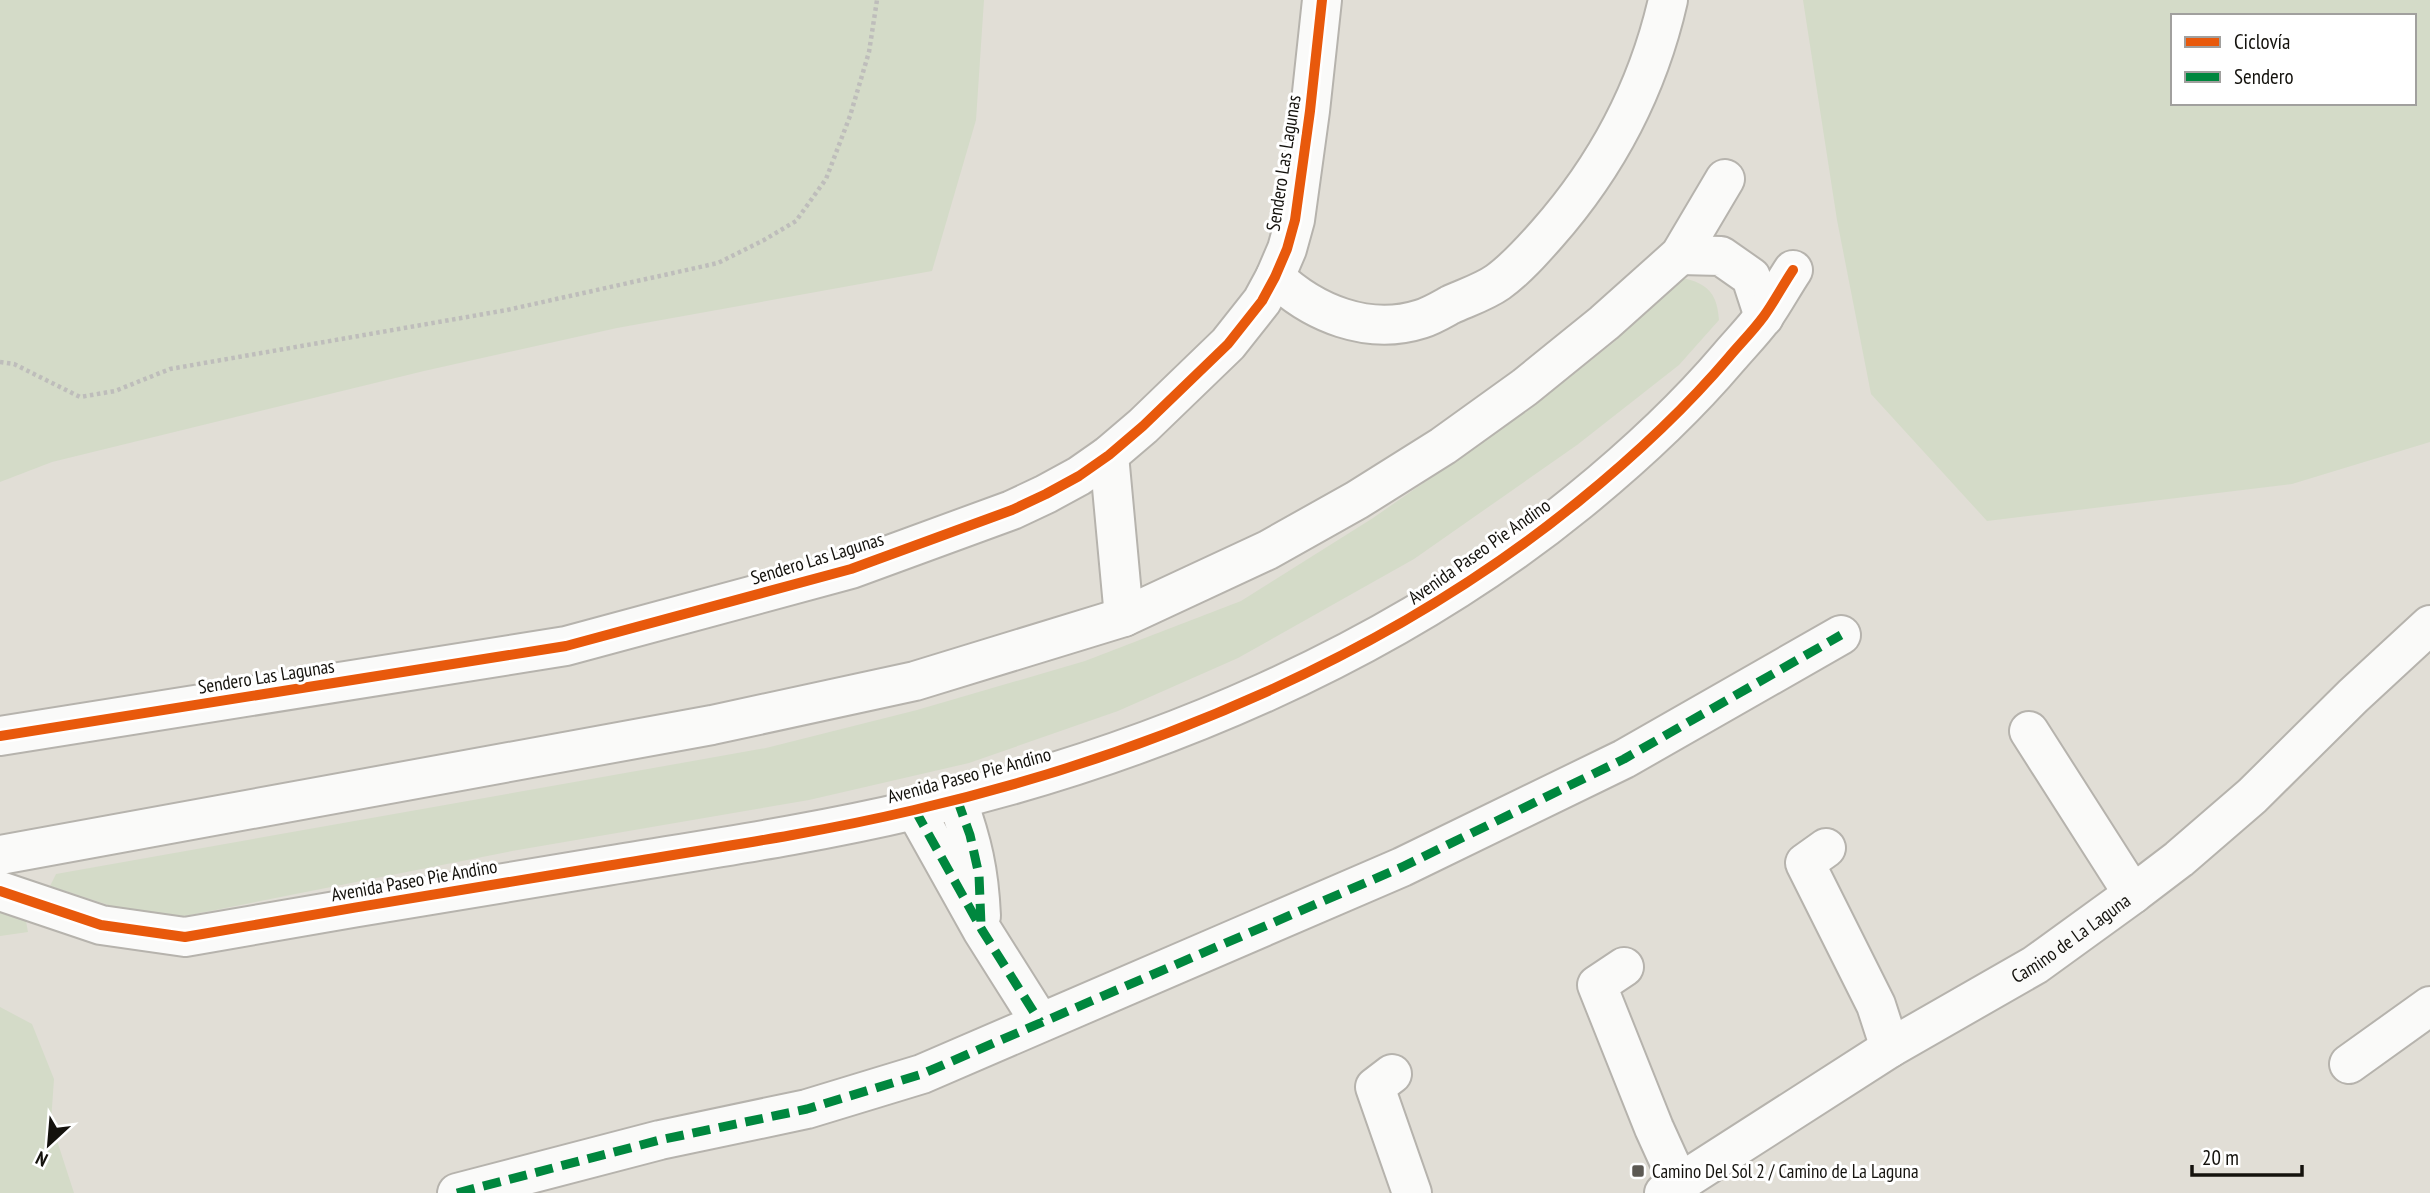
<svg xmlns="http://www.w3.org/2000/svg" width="2430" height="1193" viewBox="0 0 2430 1193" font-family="'PT Sans Narrow',sans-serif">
<rect width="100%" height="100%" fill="#e1ded6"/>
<path fill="#d4dbc8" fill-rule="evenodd" d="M0 0H984L976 120 932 271 617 328 424 371 52 462 0 482Z
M1803 0H2430V442L2292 484 1987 521 1871 394 1837 220ZM2173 16H2414V103H2173Z
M1677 277C1705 282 1717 290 1719 320L1679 365 1577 445 1414 559 1238 658 1118 711 969 763 809 800 512 851 185 916 133 913 50 886 56 874 766 748 917 710 1085 661 1241 601 1373 518 1527 411 1614 342Z
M0 909 25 916 28 932 0 936Z
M0 1007 32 1024 54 1079 51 1122 74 1193H0Z"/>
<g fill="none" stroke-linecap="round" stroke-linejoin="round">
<defs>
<g id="minor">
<path d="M1680 255 1721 256 1751 277 1764 317"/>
<path d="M1275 277C1313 313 1368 336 1421 319 1431 316 1441 310 1450 305 1465 298 1484 292 1498 282 1516 269 1532 251 1547 234 1607 166 1648 88 1668 0"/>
<path d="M1109 455 1124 617"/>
<path d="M2029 731 2133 894"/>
<path d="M0 736 566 646 851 569 1012 510 1046 494 1079 476 1109 455 1143 426 1228 344 1262 301 1275 277 1287 249 1295 220 1310 111 1322 0"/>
<path d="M957 799C972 842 979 870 981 916"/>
<path d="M915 810 982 930 1040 1022"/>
<path d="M1826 848 1805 863 1876 1005 1890 1048"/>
<path d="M0 855 712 725 915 681 1124 617 1268 550 1357 500 1443 446 1525 387 1604 323 1680 255 1725 179"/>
<path d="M0 891 101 925 185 937C321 913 458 890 594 868 701 850 808 835 914 810 1151 755 1390 655 1579 501 1633 457 1684 410 1729 357 1740 344 1753 331 1764 316 1774 302 1783 285 1793 270"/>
<path d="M1624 967 1597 985 1654 1128 1679 1183"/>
<path d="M2349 1064 2430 1006"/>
<path d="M1392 1074 1375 1087 1412 1193"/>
<path d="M457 1193 660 1140 807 1109 922 1074 1402 867 1624 759 1841 635"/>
<path id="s1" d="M1664 1193 1890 1048 2035 965 2133 894 2179 859 2252 796 2353 696 2430 625"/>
</g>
</defs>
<use href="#minor" stroke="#b6b3ad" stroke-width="42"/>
<path stroke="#bebdbb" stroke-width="4.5" stroke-dasharray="3.5 3.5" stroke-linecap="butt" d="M0 362 14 364 80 397 115 391 170 369 507 310 718 263 764 240 796 221 826 179 850 116 869 52 877 0"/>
<use href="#minor" stroke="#fafaf9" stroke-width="38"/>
<path stroke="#00873e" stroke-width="9" stroke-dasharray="18 9" stroke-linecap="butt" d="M957 799 970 835 979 875 981 925
M915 810 982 930 1040 1022
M457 1193 660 1140 807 1109 922 1074 1402 867 1624 759 1841 635"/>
<defs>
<path id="cycleway" d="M0 736 566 646 851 569 1012 510 1046 494 1079 476 1109 455 1143 426 1228 344 1262 301 1275 277 1287 249 1295 220 1310 111 1322 0
M0 891 101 925 185 937C321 913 458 890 594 868 701 850 808 835 914 810 1151 755 1390 655 1579 501 1633 457 1684 410 1729 357 1740 344 1753 331 1764 316 1774 302 1783 285 1793 270"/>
</defs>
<use href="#cycleway" stroke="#fff" stroke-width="15"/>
<use href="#cycleway" stroke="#e8590c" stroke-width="10"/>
</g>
<rect fill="#5c5953" stroke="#fff" stroke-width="2.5" x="1631" y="1164" width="14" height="14" rx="3.5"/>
<g text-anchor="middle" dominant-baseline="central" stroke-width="6" stroke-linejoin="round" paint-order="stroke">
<g font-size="19" fill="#14120d" stroke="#fff">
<text transform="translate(1283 163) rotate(-81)">Sendero Las Lagunas</text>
<text transform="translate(1479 551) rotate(-35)">Avenida Paseo Pie Andino</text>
<text transform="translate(817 558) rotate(-17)">Sendero Las Lagunas</text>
<text transform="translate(266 676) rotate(-9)">Sendero Las Lagunas</text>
<text transform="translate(969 775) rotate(-15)">Avenida Paseo Pie Andino</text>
<text transform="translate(414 880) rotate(-10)">Avenida Paseo Pie Andino</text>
<text stroke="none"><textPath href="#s1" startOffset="480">Camino de La Laguna</textPath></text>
</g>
<g font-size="19" fill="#14120d" stroke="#fff" text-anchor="start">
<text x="1652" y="1171">Camino Del Sol 2 / Camino de La Laguna</text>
</g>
</g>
<rect x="2171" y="14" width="245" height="91" fill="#ffffff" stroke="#a1a09e" stroke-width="2"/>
<rect x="2185" y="37" width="35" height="10" fill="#e8590c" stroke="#a1a09e" stroke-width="2"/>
<text x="2234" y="49" font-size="21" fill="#14120d">Ciclovía</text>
<rect x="2185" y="72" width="35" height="10" fill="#00873e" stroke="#a1a09e" stroke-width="2"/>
<text x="2234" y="84" font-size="21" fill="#14120d">Sendero</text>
<g transform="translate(49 1144) rotate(206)" stroke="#ffffff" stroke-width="5" paint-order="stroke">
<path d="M0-5L12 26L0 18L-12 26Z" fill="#14120d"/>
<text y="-10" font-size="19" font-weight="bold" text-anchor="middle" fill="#14120d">N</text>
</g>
<path d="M2192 1165v10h110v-10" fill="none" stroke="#14120d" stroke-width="3.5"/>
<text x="2202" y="1165" font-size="21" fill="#14120d" stroke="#ffffff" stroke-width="5" paint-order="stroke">20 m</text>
</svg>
